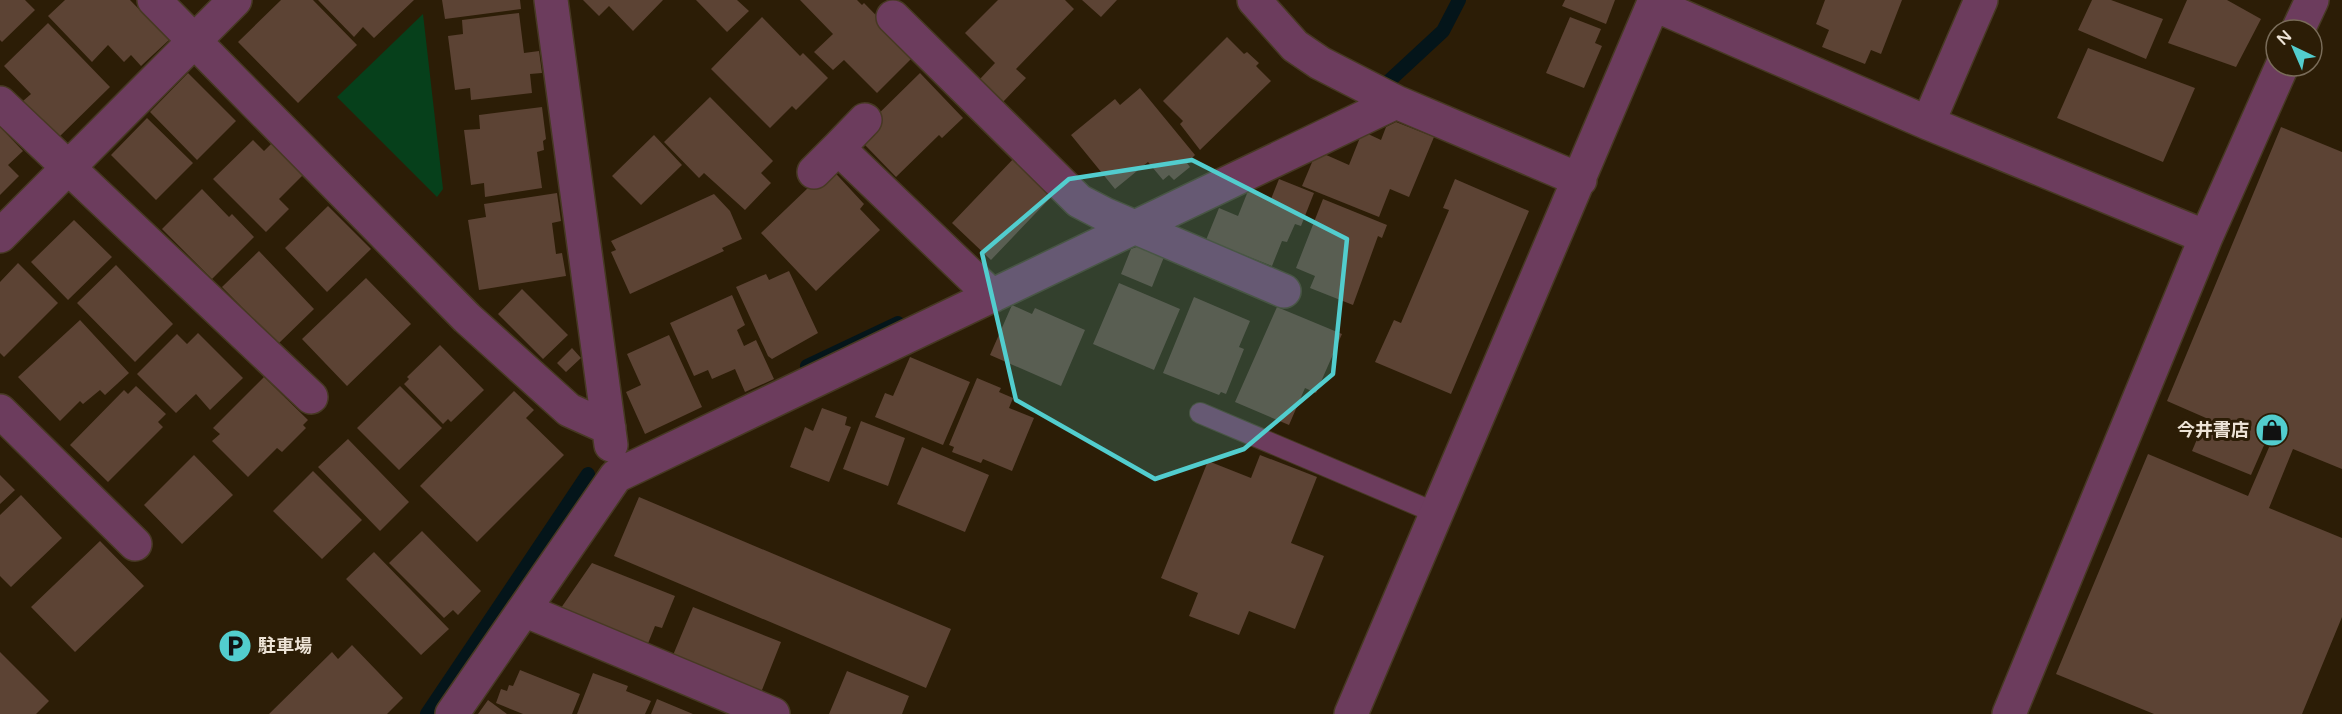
<svg xmlns="http://www.w3.org/2000/svg" width="2342" height="714" viewBox="0 0 2342 714" font-family="'Varela Round','Noto Sans JP',sans-serif">
<rect width="100%" height="100%" fill="#2c1d06"/>
<path fill="#06401b" d="M423 14 443 189 437 197 337 97Z"/>
<g fill="none" stroke-linecap="round" stroke-linejoin="round">
<path stroke="#04151a" stroke-width="14" d="M1389 81 1443 31 1459 0
M807 366 898 323
M427 714 588 474"/>
</g>
<path fill="#5c4334" d="M0 0H25L35 10 2 42 0 40Z
M65 0H130L169 40 141 66 131 55 124 62 108 45 92 62 48 16Z
M281 0H313L357 45 298 103 238 42Z
M318 0H414L374 38 363 27 354 37Z
M442 0H520L521 9 445 19Z
M583 0H663L633 31 609 6 599 16Z
M696 0H737L749 11 727 32Z
M800 0H857L862 5 864 3 915 55 877 93 844 60 833 70 814 52 833 34Z
M998 0H1065L1074 9 1016 69 1026 78 1003 102 980 79 995 63 965 33Z
M1082 0H1117L1101 17Z
M1565 0H1615L1606 24 1562 6Z
M1825 0H1902L1881 54 1871 50 1865 64 1822 47 1829 30 1816 24Z
M2092 0H2111L2163 19 2146 59 2078 30Z
M2187 0H2227L2261 19 2236 67 2168 43Z
M519 13 524 53 539 51 542 73 530 74 532 93 471 100 470 88 455 90 448 36 463 34 462 20Z
M762 17 800 56 803 53 828 78 796 110 792 106 770 128 711 69Z
M1570 17 1601 29 1595 43 1602 46 1584 88 1546 73Z
M48 23 110 87 58 138 23 101 31 94 4 66Z
M1227 37 1244 54 1247 52 1259 63 1256 66 1271 81 1200 150 1180 124 1183 121 1163 101Z
M2088 48 2195 88 2163 162 2057 118Z
M188 73 236 121 197 160 150 112Z
M920 73 963 118 942 138 939 135 896 177 865 145 875 135 866 126Z
M1140 88 1195 155 1187 163 1190 167 1174 180 1169 175 1163 180 1148 162 1115 189 1071 135 1115 99 1120 105Z
M710 97 773 161 761 173 771 183 745 210 704 173 699 178 664 142Z
M542 107 546 139 543 141 544 150 537 152 542 188 485 197 484 183 471 185 464 130 480 129 479 115Z
M147 118 193 163 156 200 111 155Z
M1396 122 1434 137 1409 197 1390 189 1379 217 1302 186 1313 160 1324 154 1349 165 1361 135 1365 136 1366 133 1381 140 1386 127Z
M0 127 23 151 8 165 19 176 0 195Z
M2281 127 2342 152V469L2293 449 2269 508 2342 538V617L2302 714H2154L2056 674 2148 454 2248 496 2270 445 2265 443 2251 475 2192 451 2206 418 2167 401Z
M654 135 682 165 641 205 612 176Z
M253 140 264 151 273 142 304 174 279 199 289 209 266 232 213 179Z
M1016 156 1055 193 991 260 952 223Z
M827 164 864 204 860 209 880 230 816 291 761 233 810 186Z
M1279 179 1314 193 1301 226 1295 224 1287 242 1282 241 1272 266 1206 240 1219 208 1238 216 1248 191 1271 199Z
M1455 179 1529 211 1451 394 1375 362 1394 320 1401 323 1449 210 1443 208Z
M202 189 229 217 232 214 254 237 212 279 162 229Z
M557 193 561 221 552 223 556 254 562 253 566 276 479 290 468 220 486 217 484 204Z
M714 194 730 211 742 239 722 248 724 251 630 294 611 252 616 250 611 241Z
M1323 199 1387 225 1382 238 1378 236 1353 305 1310 288 1315 276 1296 268Z
M328 206 371 249 327 292 285 248Z
M74 220 112 257 68 300 31 262Z
M1145 244 1166 252 1152 287 1121 274 1131 249Z
M259 251 314 309 278 344 222 287Z
M18 263 58 303 4 357 0 353V282Z
M116 265 173 324 135 362 77 303Z
M789 271 818 333 772 359 768 356 736 287 766 274 769 280Z
M366 278 411 324 347 386 302 339Z
M1119 283 1180 309 1154 370 1093 344Z
M522 289 568 335 543 359 498 314Z
M732 295 745 325 737 330 744 346 756 340 774 379 745 392 735 369 712 379 708 370 694 376 670 323Z
M1194 297 1250 321 1239 347 1244 349 1226 394 1221 392 1219 395 1163 373Z
M1012 305 1032 314 1035 308 1085 330 1061 386 990 355Z
M1277 307 1342 334 1316 393 1305 388 1289 425 1235 402Z
M80 320 129 373 105 395 100 390 83 404 80 401 60 421 18 377Z
M198 333 243 378 210 410 196 394 176 413 137 374 177 334 187 344Z
M669 335 702 407 645 434 626 392 641 385 627 354Z
M440 345 484 390 451 422 448 419 443 424 404 384 409 379 407 377Z
M572 348 581 358 566 372 557 363Z
M910 357 970 382 943 445 875 417 885 393 893 396Z
M264 377 308 420 303 425 306 428 282 452 277 448 248 477 212 441 220 434 213 428Z
M977 378 1001 388 999 392 1013 398 1009 408 1034 418 1012 471 983 459 981 463 952 452 954 447 949 445Z
M136 386 166 414 158 422 163 427 108 482 70 445 124 390 128 394Z
M400 386 442 428 399 470 357 428Z
M514 391 534 410 526 418 564 455 477 542 420 486Z
M822 408 847 417 845 425 851 427 829 482 790 467 805 427 813 431Z
M861 421 905 438 888 486 843 469Z
M348 439 409 502 380 531 318 467Z
M922 447 989 475 965 532 897 504Z
M194 455 233 495 182 544 144 505Z
M1260 455 1317 477 1291 543 1324 556 1295 629 1249 611 1239 635 1189 616 1198 593 1161 578 1208 461 1251 478Z
M313 471 362 520 322 559 273 511Z
M0 475 15 490 0 504Z
M21 495 62 538 11 587 0 576V515Z
M639 497 951 629 926 688 614 556Z
M422 531 481 591 458 615 453 610 444 618 389 563Z
M100 541 144 586 75 652 31 607Z
M374 552 449 629 421 655 346 579Z
M592 563 675 596 662 628 655 626 647 646 576 617 578 614 561 608Z
M693 607 781 642 760 695 671 660Z
M352 645 403 698 387 714H269L332 652 338 659Z
M0 652 49 701 36 714H0Z
M520 670 580 694 572 714H523L496 703 501 689 507 691 509 685 513 686Z
M847 671 909 696 902 714H829Z
M593 673 628 686 626 691 651 701 645 714H577Z
M657 699 693 714H651Z
M488 700 507 714H478Z"/>
<g fill="none" stroke-linecap="round" stroke-linejoin="round">
<defs>
<path id="service" d="M1200 413 1436 513"/>
<path id="minor" d="M154 0 467 318 569 410 609 428
M551 0 611 445
M1254 0 1295 46 1320 63 1396 102 1580 180
M1653 4 1928 123 2206 237
M893 17 1079 201 1104 214 1284 291
M2298 30 2312 0
M0 103 311 397
M1928 123 1981 0
M838 148 865 120
M814 172 838 148 992 296
M0 236 235 0
M0 411 135 544
M524 610 773 714
M452 714 616 476 1396 102
M1351 714 1655 0
M2009 714 2206 237 2282 66"/>
</defs>
<use href="#service" stroke="#473923" stroke-width="22"/>
<use href="#minor" stroke="#473923" stroke-width="36"/>
<use href="#service" stroke="#6c3c5d" stroke-width="20"/>
<use href="#minor" stroke="#6c3c5d" stroke-width="33"/>
</g>
<path fill="#52cdce" fill-opacity="0.2" stroke="#52cdce" stroke-width="4.5" stroke-linejoin="round" d="M1192 160 1347 239 1333 374 1244 449 1155 479 1016 400 982 253 1069 179Z"/>
<defs>
<symbol id="shop-disc" viewBox="-11 -11 22 22"><circle r="9.5" fill="#52cdce" stroke="#2c1d06"/><path d="M-5-2.5h2.3a2.7 3.5 0 0 1 5.4 0H5L5.5 6h-11ZM-1.5-2.5h3a1.5 2.3 0 0 0-3 0Z" fill="#111"/></symbol>
<symbol id="parking-disc" viewBox="-11 -11 22 22"><circle r="9.5" fill="#52cdce" stroke="#2c1d06"/><path d="M-3.5-5.5H1a3.5 3.5 0 0 1 0 7H-1V5.5H-3.5ZM-1-3.4V-.6H.8a1.4 1.4 0 0 0 0-2.8Z" fill="#111"/></symbol>
</defs>
<g fill-rule="evenodd">
<use href="#shop-disc" x="2253" y="411" width="38" height="38"/>
<use href="#parking-disc" x="216" y="627" width="38" height="38"/>
</g>
<g text-anchor="middle" dominant-baseline="central" stroke-width="6" stroke-linejoin="round" paint-order="stroke">
<g font-size="18" font-weight="bold" fill="#ede3d6" stroke="#2c1d06" text-anchor="end">
<text x="2249" y="430">今井書店</text>
<text x="258" y="646" text-anchor="start">駐車場</text>
</g>
</g>
<g transform="translate(2294 48) rotate(316)"><circle r="28" fill="#2c1d06" stroke="#796c59" stroke-width="1.5"/>
<path d="M0-4.5L10 22L0 15L-10 22Z" fill="#52cdce"/>
<text y="-9" font-size="16" font-weight="bold" text-anchor="middle" fill="#ede3d6">N</text>
</g>
</svg>
